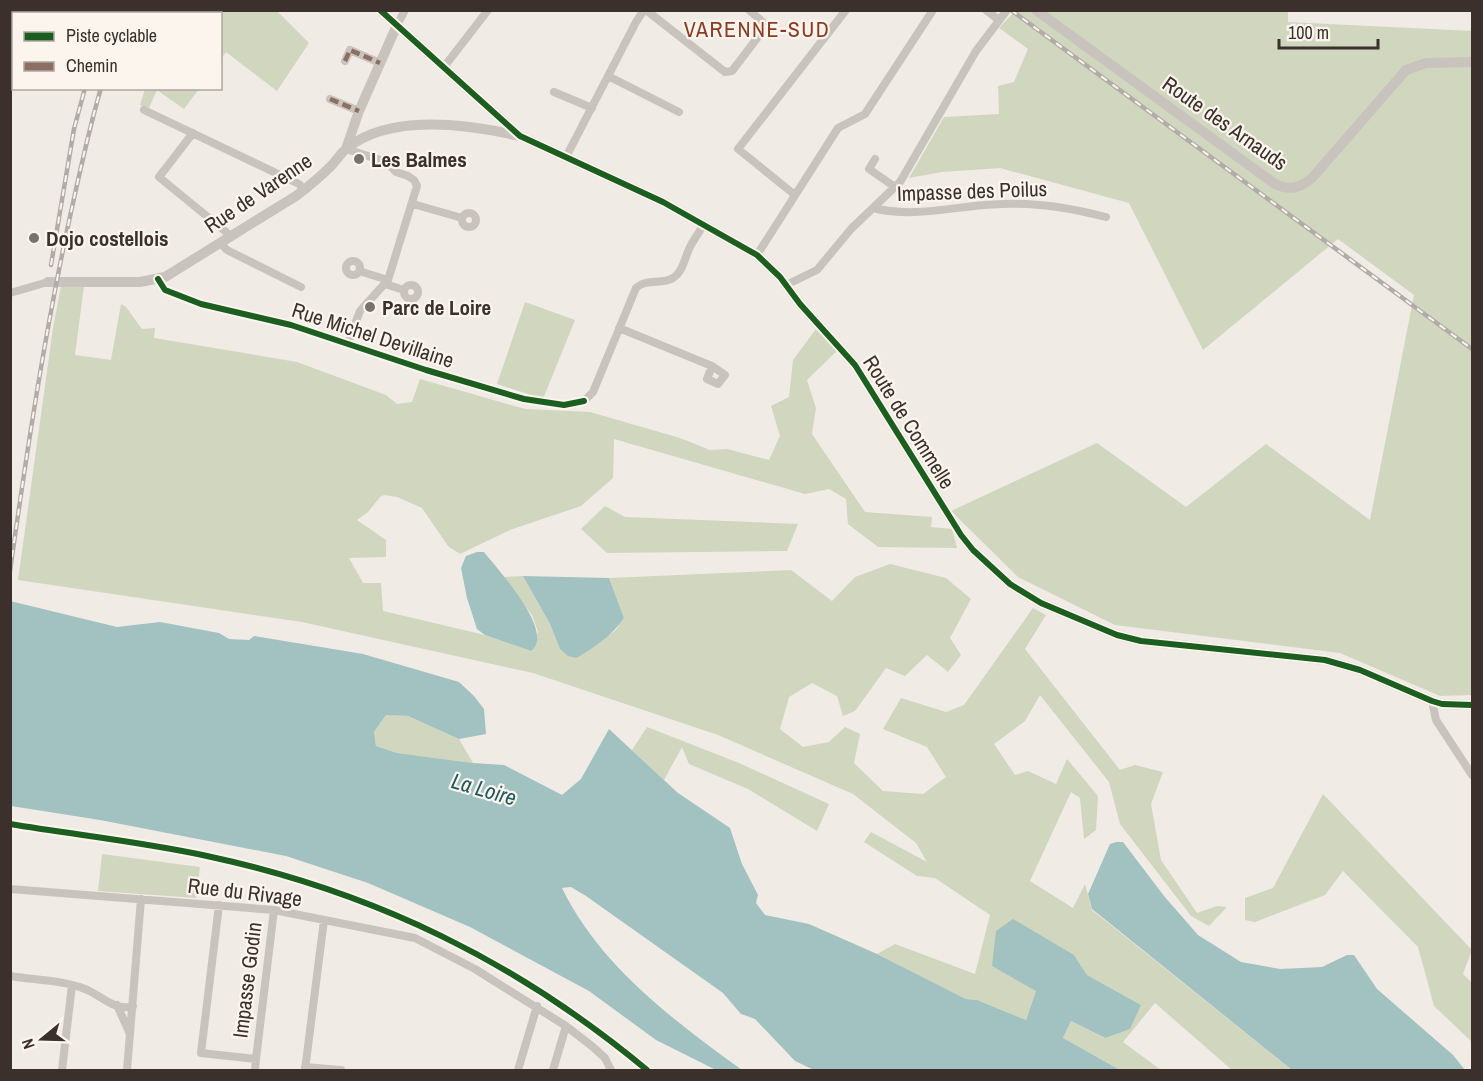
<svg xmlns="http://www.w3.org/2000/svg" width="1483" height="1081" viewBox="0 0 1483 1081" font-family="'Archivo Narrow',sans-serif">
<rect width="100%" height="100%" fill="#f0ebe5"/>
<path fill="#d1d6bf" d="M180 10 277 11 309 43 277 91 226 52 221 59 220 14 177 13Z
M1288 10V22L1472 31V695L1440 696 1340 653 1115 625 1018 577 951 511 1097 443 1186 507 1266 444 1370 520 1414 295 1338 239 1203 350 1129 203 1000 168 942 172 909 178 944 117 999 114 998 86 1014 82 1028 49 999 28 1015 11Z
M145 89V88L199 89 184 109 157 90 149 108 140 105Z
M61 286H84L75 355 111 360 121 304 126 307 142 329 155 328 154 338 297 362 386 395 397 404 412 402 420 379 525 409 590 412 680 438 710 450 727 449 769 460 780 436 771 406 789 397 793 360 816 329 839 349 807 380 816 408 812 434 865 512 932 517 931 527 952 529 957 548 878 547 848 524 846 499 829 489 805 494 614 439 613 478 581 506 510 530 460 554 448 546 422 508 397 497 384 495 380 497 368 512 357 520 386 540V557L349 558 363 583H381L383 611 485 635 531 651 538 632 532 615 503 577 523 576 550 624 560 649 577 658 616 630 624 618 609 578 791 570 832 601 855 577 890 564 946 578 971 599 950 638 961 655 948 672 927 655 905 676 886 668 855 711 843 716 837 696 812 683 789 697 780 729 803 747 829 742 845 727 860 734 854 763 883 791 923 794 946 777 927 747 883 729 901 698 946 712 964 705 1033 608 1046 615 1025 649 1120 770 1135 765 1163 772 1151 804 1161 860 1197 913 1217 906 1227 907 1209 926 1191 916 1120 824 1109 782 1040 695 1025 721 994 744 1015 775 1028 771 1056 784 1067 759 1098 796 1096 830 1084 839 1080 798 1071 792 1030 881 1073 908 1085 884 1092 910 1292 1070H1232L1155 1003 1123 1042 1161 1070H1120L1063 1038 1071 1021 1104 1038 1141 1005 1087 975 1074 955 1036 991 1026 1020 977 1000 966 999 877 954 895 944 975 974 990 915 935 878 917 876 864 842 871 832 927 862 916 843 853 794 718 735 533 673 302 622 18 580 53 328Z
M525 302 575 320 543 399 497 384Z
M605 506 625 517 798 524 787 551 607 553 581 529Z
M386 715 408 716 459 739 473 763 397 753 376 746 374 732Z
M647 727 739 763 829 804 817 831 748 789 689 764 682 747 664 780 632 750Z
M1323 794 1472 950 1463 974 1472 983V1042L1434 1006 1418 947 1343 871 1325 895 1255 922 1245 920V898L1273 888Z
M102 854 200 867 196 898 98 891Z"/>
<path fill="#a1c2c1" d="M477 552H484C498 570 556 632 531 651L485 635 477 629 467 598 461 568 466 556Z
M523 576 609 578 624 618C612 636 594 647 577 658L568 656 560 649 550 624Z
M10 601 117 627 160 622 219 633 229 639 249 640 254 636 363 654 459 682 474 696 484 709 486 734 459 739 408 716 386 715 374 732 376 746 397 753 473 763 504 765 562 795 581 779 609 729 678 793 730 828 742 864 758 895 756 903 765 915 809 924 877 954 966 999 977 1000 1026 1020 1036 991 992 966 996 931 1013 919 1074 955 1087 975 1141 1005 1130 1029 1105 1038 1071 1021 1063 1038 1120 1070H814L795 1061 755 1019 741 1014 723 993 586 896 571 887 562 888C600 966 673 1020 742 1070H716L656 1040 589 991 470 927 368 883 286 856 100 820 11 806Z
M1116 842H1123L1164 896 1198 935 1241 962 1280 969 1322 967 1347 955H1354L1377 989 1453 1055 1465 1070H1292L1092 909 1088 894 1110 844Z"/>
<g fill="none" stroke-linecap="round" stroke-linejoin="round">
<path stroke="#c9c3be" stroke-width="8" d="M646 10 725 72 732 71 765 28 764 23 749 10
M986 10 999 20
M95 14 96 10
M397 25 405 10
M345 61 350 50 380 63
M444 67 488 10
M608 76 679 112
M554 92 592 108
M330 99 359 111
M144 110 299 184 304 190
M193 133 159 177 231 236
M346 149 387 162 396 172 408 176 414 180 417 186 388 280 360 311 348 343
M566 157 636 22 644 10
M875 159 869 169 895 187
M795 195 738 149 846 10
M413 204 462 218
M873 208C917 219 957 205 1001 204 1037 202 1072 208 1106 217
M462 220a7 7 0 1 1 14 0a7 7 0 1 1-14 0Z
M220 243 227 250 301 287
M757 255 838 128 865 114 933 10
M346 268a7 7 0 1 1 14 0a7 7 0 1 1-14 0Z
M359 271 388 280
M158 279 165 290 201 304 291 325 426 370 524 399 564 405 584 401 593 392 636 288C647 278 661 285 673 278 684 271 685 255 691 245 695 238 700 231 704 224
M385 284 404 290
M786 285 817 270 851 229 900 182 976 51 1007 10
M404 292a7 7 0 1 1 14 0a7 7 0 1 1-14 0Z
M10 293 48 282
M619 328 712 366 707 379 718 384 725 375 712 366
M1432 701 1436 720 1472 775
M10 889 274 910 415 938 475 969 566 1026 593 1047 605 1058 611 1070
M219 905 201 1053 256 1059 274 910
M10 976C34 980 63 980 85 989 101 995 115 1012 133 1006
M117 1005 130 1034
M305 1067 341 1070
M62 1070 72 985
M127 1070 141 899
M255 1070 256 1059
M305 1070 324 920
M518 1070 537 1006
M553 1070 566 1026"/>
<path stroke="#c9c3be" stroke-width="10" d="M380 10 520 136 663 202 757 255 780 277 800 304 855 365 961 535 973 550 1010 584 1041 603 1117 635 1141 641 1325 660 1360 670 1432 701 1442 704 1472 705
M1036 10 1275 184C1290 191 1300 188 1312 178L1406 70 1426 63 1472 62
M346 149 359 111 397 25
M48 282H140L165 277 296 196C308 187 320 177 331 166 336 161 340 154 346 149 389 113 468 124 519 136"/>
<defs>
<path id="rail" d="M1011 10 1472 349
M115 14 117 10
M135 14 137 10
M51 265 74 129 85 88
M10 571C27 450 45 331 71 212 80 171 89 129 101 88"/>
</defs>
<use href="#rail" stroke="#b1aca8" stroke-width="4.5"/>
<use href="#rail" stroke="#fbf5ee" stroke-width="2" stroke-dasharray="7" stroke-linecap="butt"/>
<path stroke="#8d6e63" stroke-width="4.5" stroke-dasharray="9 4.5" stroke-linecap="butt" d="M345 61 350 50 380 63
M330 99 359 111"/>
<defs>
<path id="cycleway" d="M380 10 520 136 663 202 757 255 780 277 800 304 855 365 961 535 973 550 1010 584 1041 603 1117 635 1141 641 1325 660 1360 670 1432 701 1442 704 1472 705
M158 279 165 290 201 304 291 325 426 370 524 399 564 405 584 401
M10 824C76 835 143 842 207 856 374 892 516 961 647 1070"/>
</defs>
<use href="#cycleway" stroke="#fbf5ee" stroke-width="10"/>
<use href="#cycleway" stroke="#1b5e20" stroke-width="6"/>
</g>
<g fill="#7a716c" stroke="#fbf5ee" stroke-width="2">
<circle cx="359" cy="159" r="6"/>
<circle cx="34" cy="238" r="6"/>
<circle cx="370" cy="307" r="6"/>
</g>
<g text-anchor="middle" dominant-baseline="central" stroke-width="4.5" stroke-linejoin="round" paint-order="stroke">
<g font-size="21" fill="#3b302b" stroke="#fbf5ee">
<text transform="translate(1225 123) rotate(35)">Route des Arnauds</text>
<text transform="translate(972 191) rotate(-2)">Impasse des Poilus</text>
<text transform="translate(258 193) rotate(-34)">Rue de Varenne</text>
<text transform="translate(373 335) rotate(18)">Rue Michel Devillaine</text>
<text transform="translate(909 422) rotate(58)">Route de Commelle</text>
<text transform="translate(245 892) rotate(7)">Rue du Rivage</text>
<text transform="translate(247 980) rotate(-83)">Impasse Godin</text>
</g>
<g font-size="21" font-weight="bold" fill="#3b302b" stroke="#fbf5ee" text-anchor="start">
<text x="371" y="159">Les Balmes</text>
<text x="46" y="238">Dojo costellois</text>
<text x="382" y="307">Parc de Loire</text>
</g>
<g font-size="22" letter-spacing="1.5" fill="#8c3b22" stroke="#fbf5ee">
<text x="757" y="29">VARENNE-SUD</text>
</g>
<g font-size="22" font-style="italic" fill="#1f5a5e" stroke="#fbf5ee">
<text transform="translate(484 789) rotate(16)">La Loire</text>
</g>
</g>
<rect width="1483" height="1081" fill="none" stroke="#3b302b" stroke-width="24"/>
<rect x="12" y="12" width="210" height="78" fill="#fbf5ee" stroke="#aea6a0" stroke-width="1.5"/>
<rect x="24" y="32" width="30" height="9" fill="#1b5e20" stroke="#aea6a0" stroke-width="1.5"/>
<text x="66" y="42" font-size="18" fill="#3b302b">Piste cyclable</text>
<rect x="24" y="62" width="30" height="9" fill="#8d6e63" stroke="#aea6a0" stroke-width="1.5"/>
<text x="66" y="72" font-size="18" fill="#3b302b">Chemin</text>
<g transform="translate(42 1039) rotate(251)" stroke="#fbf5ee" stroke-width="4.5" paint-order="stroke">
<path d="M0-4.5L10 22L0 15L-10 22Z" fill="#3b302b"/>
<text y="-9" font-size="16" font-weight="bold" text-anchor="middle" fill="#3b302b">N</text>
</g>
<path d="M1279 39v9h99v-9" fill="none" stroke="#3b302b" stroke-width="3"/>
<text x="1288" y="39" font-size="18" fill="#3b302b" stroke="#fbf5ee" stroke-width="4.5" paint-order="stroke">100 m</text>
</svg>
